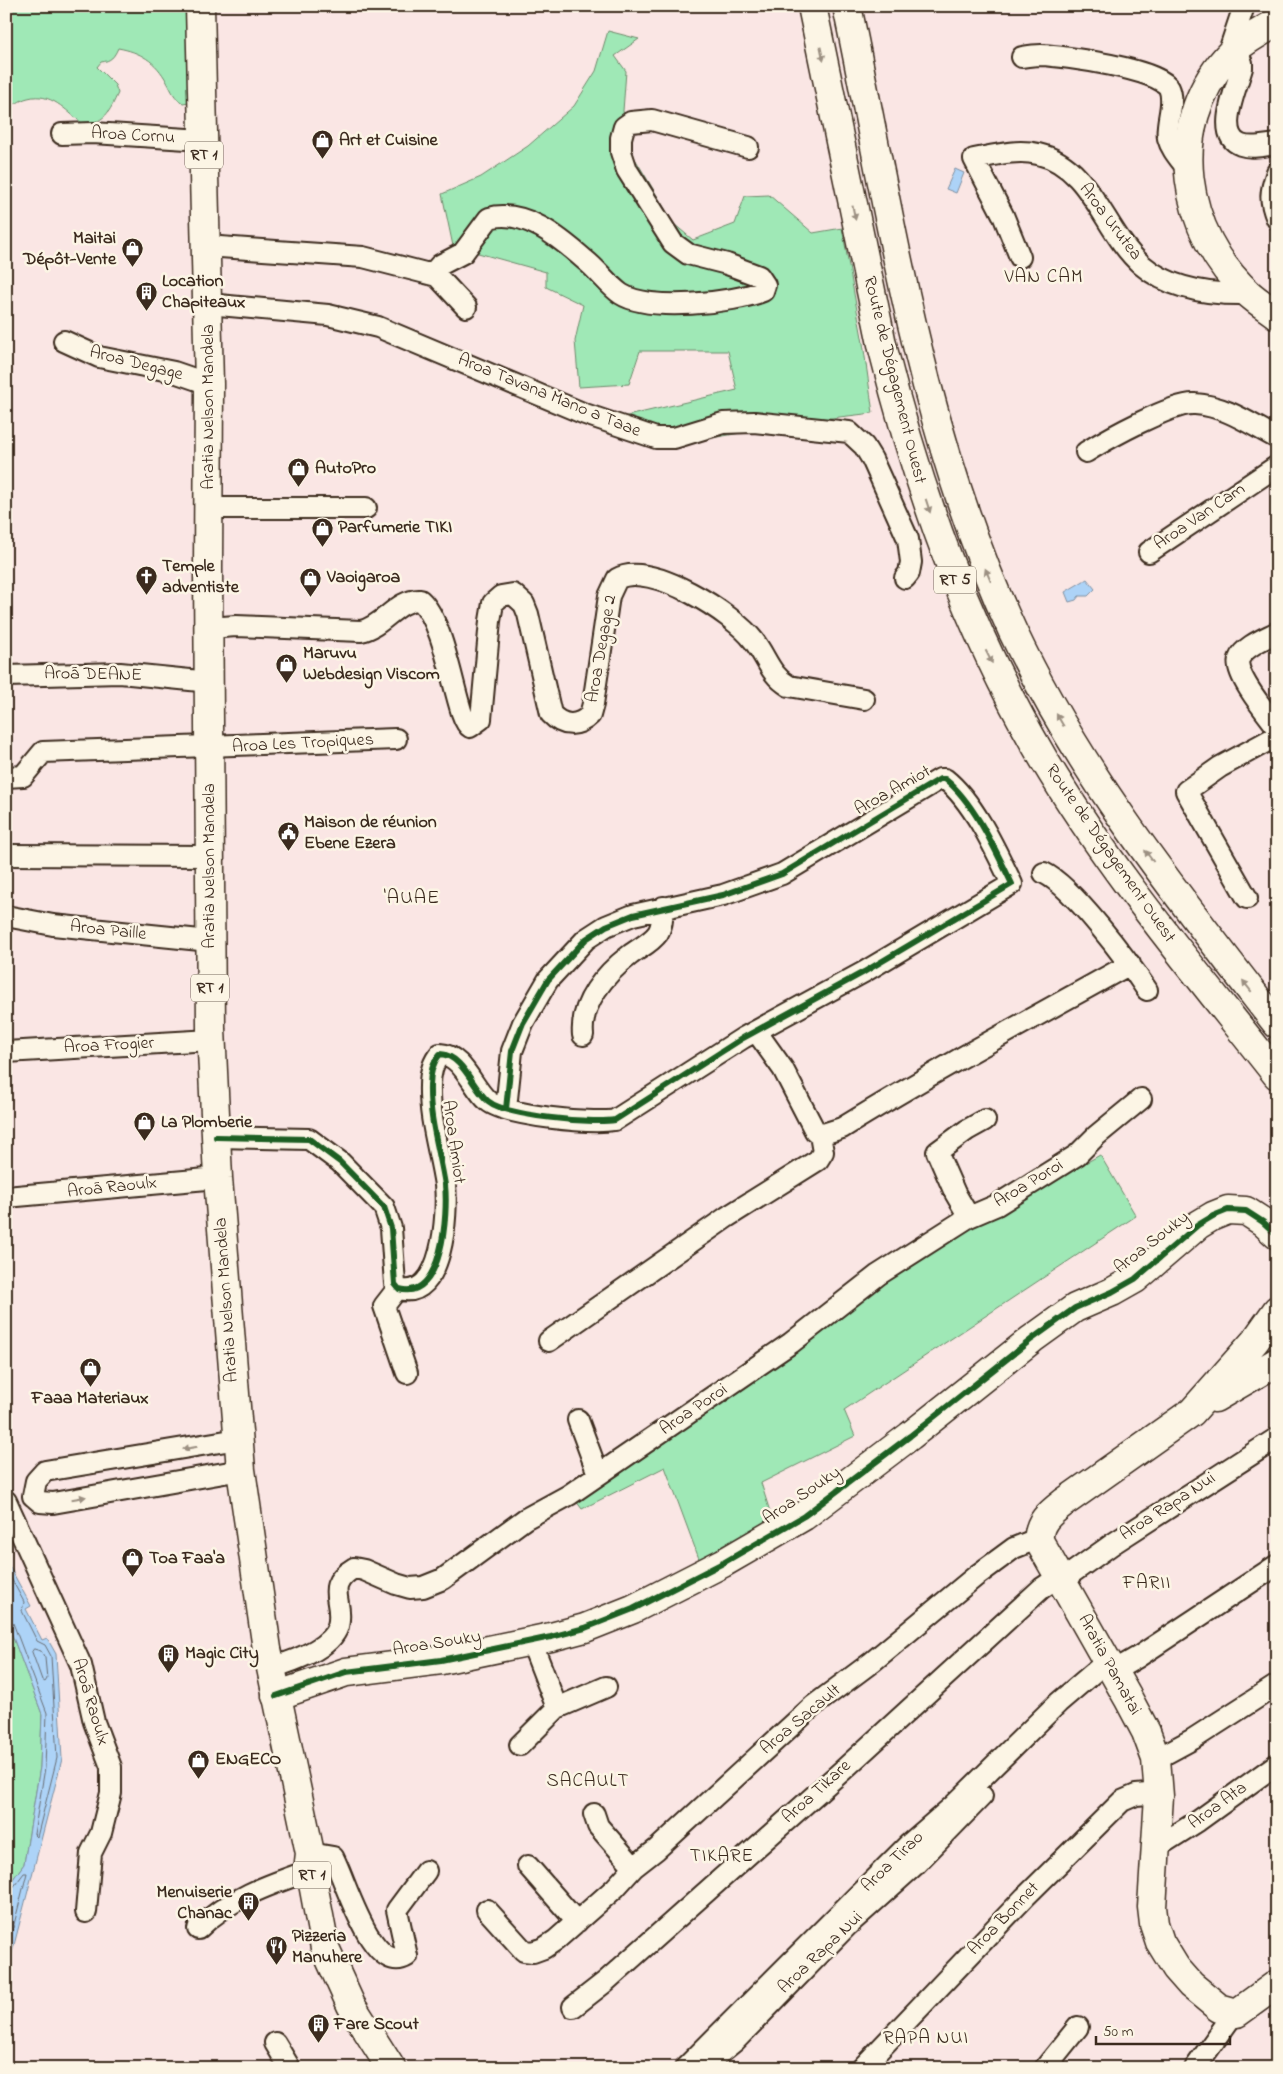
<svg xmlns="http://www.w3.org/2000/svg" width="1283" height="2074" viewBox="0 0 1283 2074" font-family="'Indie Flower',sans-serif">
<rect width="100%" height="100%" fill="#fae6e4"/>
<filter id="ink" filterUnits="userSpaceOnUse"><feTurbulence type="fractalNoise" baseFrequency=".02" numOctaves="2"/><feDisplacementMap in="SourceGraphic" scale="10" xChannelSelector="R" yChannelSelector="G"/><feConvolveMatrix kernelMatrix="1 2 1 2 8 2 1 2 1" color-interpolation-filters="sRGB"/></filter>
<g filter="url(#ink)">
<path fill="#9fe8b6" stroke="#6d896a" d="M6 6H186L189 102 183 103C174 98 172 91 167 82 156 61 140 52 118 48 114 57 111 61 101 62L97 67 115 85 118 93C110 111 104 125 82 123 65 110 51 92 28 98 19 100 16 106 6 105V61L11 53 10 41 6 39Z
M608 31 639 39 615 56 626 71 623 111 631 152 674 224 693 240 735 224 745 196 769 195 813 233 842 228 863 343 873 413 823 419 682 443 610 420 737 390 728 351H640L629 384 579 387 575 341 583 305 546 287V272L453 246 442 194 481 177 528 146 574 106 596 71Z
M1100 1155 1136 1216 844 1410 855 1436 761 1483 777 1534 705 1575 665 1467 582 1509 570 1493 888 1277 986 1218Z
M6 1619 42 1714 40 1767 24 1864 8 1886 6 1896Z"/>
<path fill="#add3f7" stroke="#7f8fa0" d="M955 169 964 173 956 193 946 189Z
M1087 579 1095 589 1088 596H1079L1076 600 1069 602 1065 592Z
M6 1560 31 1606 26 1609 42 1640 47 1638 56 1654 62 1759 6 1976V1896L8 1886 24 1864 40 1767 42 1714 6 1619Z"/>
<g fill="none" stroke-linecap="round" stroke-linejoin="round">
<path stroke="#696e75" stroke-width="1" d="M6 1569 24 1602 22 1611 37 1641 45 1645 51 1656 57 1758 37 1837 34 1834 45 1768 47 1713 13 1623 6 1619
M34 1649 41 1651 45 1658 47 1679 45 1682 42 1680 32 1652Z
M6 1891 12 1889 24 1873H27L6 1956"/>
<defs>
<path id="street" d="M1236 48 1242 63V68C1237 87 1214 135 1241 145 1252 149 1266 145 1277 144
M1022 57C1028 56 1034 55 1041 55 1063 56 1160 69 1169 88 1176 103 1165 122 1168 138 1171 150 1181 160 1188 170
M1227 57 1244 6
M62 134 93 133 203 140
M1277 172C1270 192 1269 200 1277 219
M206 246 363 257 437 276 466 307
M1020 257 1003 215 974 159C995 155 1017 149 1038 154 1092 166 1104 233 1142 265 1171 290 1212 295 1249 294
M432 274 440 265 463 253 489 218C524 208 560 238 585 260 598 270 608 285 621 294 649 312 733 303 763 291L765 285 759 276 727 264 688 254 673 243 627 170 621 152V138L624 127 631 122 652 120 748 147
M208 304 328 315 378 327 585 414 656 438H674L723 423 754 422 849 432 864 446 872 459 908 539 911 562 909 573 905 578
M64 341 99 357 174 372 209 384
M1086 452C1107 439 1173 402 1195 404 1226 406 1250 424 1277 438
M209 508H366
M1149 552 1277 466
M209 628 236 626 361 631C383 627 397 599 420 600 448 625 456 720 470 727L481 719 490 621 493 603 501 596 513 594 524 604 528 614 551 714C563 727 578 727 590 715L593 704 609 596 617 579C650 560 734 614 754 641 767 658 770 675 789 686L864 699
M1277 632C1266 638 1244 646 1239 659 1233 673 1268 715 1277 727
M6 676 120 673 210 682
M6 777 23 776 43 752 396 739
M6 855 210 856
M1044 873C1073 887 1128 961 1147 990
M1247 898 1186 791 1220 767 1277 736
M6 916 53 925 210 941
M756 1031 783 1069 815 1131 820 1135 842 1128C936 1070 1033 1018 1130 964
M583 1035C580 1003 605 974 630 955 639 948 651 943 658 933 663 925 662 916 663 907
M6 1052 211 1040
M216 1137 309 1139 340 1162 384 1207 391 1228 395 1284 399 1289C443 1302 448 1212 445 1185 440 1152 429 1119 430 1086 430 1075 433 1062 440 1054 463 1055 473 1089 488 1101 506 1116 591 1124 615 1120L743 1038 864 972 1012 884C996 851 974 802 945 779H940L782 874 723 895 633 915 606 926 586 939 548 980 523 1023 512 1051 506 1109
M6 1197 218 1178
M969 1217 955 1193 937 1152 967 1130 985 1120
M398 1288 384 1306 407 1373
M549 1341 727 1217 818 1160 823 1152 820 1135
M578 1420 598 1474
M33 1496 36 1481 45 1471 238 1439
M33 1496 40 1502 53 1503 241 1470
M6 1501 81 1665 94 1722 111 1767V1793L101 1833 91 1853 86 1912
M1062 1580 1114 1543 1277 1438
M271 1668C291 1662 331 1649 338 1626 345 1601 322 1587 354 1568L364 1570 396 1584 410 1588 423 1587 443 1579 525 1519 569 1495 791 1343 878 1275 969 1217 997 1205 1077 1155 1096 1136 1141 1099
M1112 1672 1138 1657 1277 1565
M557 1708 606 1687
M520 1745 557 1708 533 1646 529 1643
M1156 1759 1193 1739 1277 1685
M594 1814 598 1826 634 1867
M1157 1847 1198 1821 1277 1764
M310 1853 333 1857C345 1878 372 1978 407 1956L397 1910 426 1871
M528 1866 577 1922
M487 1910 524 1951 533 1952 544 1948 556 1940 615 1888 634 1867 657 1849 813 1706 872 1662 976 1576 1014 1548 1039 1538
M198 1929C229 1898 271 1884 311 1870
M573 2007 605 1982 842 1771 1042 1588 1060 1576
M275 2043 290 2068
M708 2063 735 2041 848 1925 915 1865 982 1796
M685 2068 909 1844 954 1805 1058 1703 1106 1662
M862 2068 1025 1897 1122 1801 1136 1795 1159 1793
M1045 2068 1078 2027
M1195 2068 1235 2012"/>
<path id="secondary" d="M1277 22C1260 33 1240 42 1227 57 1164 127 1183 234 1249 294 1258 302 1268 308 1277 315
M1277 1310 1255 1341 1192 1412 1063 1503C1050 1513 1037 1523 1039 1541L1128 1698 1146 1732 1156 1759 1159 1796 1152 1907 1154 1924 1160 1942 1176 1968 1191 1985 1219 2008 1237 2013 1277 1984
M1215 1398 1277 1362
M276 1696 346 1672 441 1660 551 1637 585 1628 633 1609 723 1563 804 1516 910 1436 1032 1339 1075 1308 1112 1292 1135 1279 1198 1225 1213 1216 1228 1210 1246 1211 1263 1222 1277 1235"/>
<path id="primary" d="M200 6 209 384 208 569 211 1029 218 1178 241 1470 267 1649 310 1853 309 1862 325 1948 351 2005 391 2068"/>
<path id="highway" d="M812 6 883 349C919 493 968 630 1043 758 1110 871 1196 972 1277 1075
M847 6C891 217 921 435 1013 632 1081 776 1180 899 1277 1024"/>
</defs>
<use href="#street" stroke="#3b2a1e" stroke-width="24"/>
<use href="#secondary" stroke="#3b2a1e" stroke-width="31"/>
<use href="#primary" stroke="#3b2a1e" stroke-width="31"/>
<use href="#highway" stroke="#3b2a1e" stroke-width="31"/>
<use href="#street" stroke="#fcf5e5" stroke-width="20"/>
<use href="#secondary" stroke="#fcf5e5" stroke-width="28"/>
<use href="#primary" stroke="#fcf5e5" stroke-width="28"/>
<use href="#highway" stroke="#fcf5e5" stroke-width="28"/>
<defs>
<path id="cycleway" d="M216 1137 309 1139 340 1162 384 1207 391 1228 395 1284 399 1289C443 1302 448 1212 445 1185 440 1152 429 1119 430 1086 430 1075 433 1062 440 1054 463 1055 473 1089 488 1101 506 1116 591 1124 615 1120L743 1038 864 972 1012 884C996 851 974 802 945 779H940L782 874 723 895 633 915 606 926 586 939 548 980 523 1023 512 1051 506 1109
M276 1696 346 1672 441 1660 551 1637 585 1628 633 1609 723 1563 804 1516 910 1436 1032 1339 1075 1308 1112 1292 1135 1279 1198 1225 1213 1216 1228 1210 1246 1211 1263 1222 1277 1235"/>
</defs>
<use href="#cycleway" stroke="#fcf5e5" stroke-width="9"/>
<use href="#cycleway" stroke="#1b5e20" stroke-width="6"/>
</g>
<defs><path id="oneway-solid" d="M-6-.8H1V-3.2L6.5 0L1 3.2V.8H-6Z" transform="scale(1.25)"/></defs>
<g fill="#9c9082">
<use href="#oneway-solid" transform="translate(822 54) rotate(78)"/>
<use href="#oneway-solid" transform="translate(854 213) rotate(78)"/>
<use href="#oneway-solid" transform="translate(928 506) rotate(72)"/>
<use href="#oneway-solid" transform="translate(988 575) rotate(-113)"/>
<use href="#oneway-solid" transform="translate(989 657) rotate(63)"/>
<use href="#oneway-solid" transform="translate(1060 720) rotate(-120)"/>
<use href="#oneway-solid" transform="translate(1149 856) rotate(-127)"/>
<use href="#oneway-solid" transform="translate(1247 986) rotate(-128)"/>
<use href="#oneway-solid" transform="translate(190 1448) rotate(171)"/>
<use href="#oneway-solid" transform="translate(79 1498) rotate(-10)"/>
</g>
</g>
<defs>
<symbol id="shop-pin" viewBox="-11 -11 22 30"><path d="M0 17L-7.5 6A9.5 9.5 0 1 1 7.5 6Z" fill="#3b2a1e" stroke="#fcf5e5"/><path d="M-5-2.5h2.3a2.7 3.5 0 0 1 5.4 0H5L5.5 6h-11ZM-1.5-2.5h3a1.5 2.3 0 0 0-3 0Z" fill="#fff"/></symbol>
<symbol id="building-pin" viewBox="-11 -11 22 30"><path d="M0 17L-7.5 6A9.5 9.5 0 1 1 7.5 6Z" fill="#3b2a1e" stroke="#fcf5e5"/><path d="M-4-6H4V6H1V3H-1V6H-4ZM-2.5-4.3h1.7v1.8h-1.7ZM.8-4.3h1.7v1.8H.8ZM-2.5-1h1.7V.8h-1.7ZM.8-1h1.7V.8H.8Z" fill="#fff"/></symbol>
<symbol id="church-pin" viewBox="-11 -11 22 30"><path d="M0 17L-7.5 6A9.5 9.5 0 1 1 7.5 6Z" fill="#3b2a1e" stroke="#fcf5e5"/><path d="M-1.2-6h2.4v3.5h3.3v2.4h-3.3V6h-2.4V-.1h-3.3v-2.4h3.3Z" fill="#fff"/></symbol>
<symbol id="civic-pin" viewBox="-11 -11 22 30"><path d="M0 17L-7.5 6A9.5 9.5 0 1 1 7.5 6Z" fill="#3b2a1e" stroke="#fcf5e5"/><path d="M-.6-6.5H3V-4.5H.6V-3L4-1V1h2V6H-6V1h2V-1L-.6-3ZM-1.2 2.5V6h2.4V2.5Z" fill="#fff"/></symbol>
<symbol id="restaurant-pin" viewBox="-11 -11 22 30"><path d="M0 17L-7.5 6A9.5 9.5 0 1 1 7.5 6Z" fill="#3b2a1e" stroke="#fcf5e5"/><path d="M-5-6h1v4h1v-4h1v4h1v-4h1v5L-1.5 .5V6h-2V.5L-5-1ZM5-6V6H3V1.5H1.5Q1.5-4 5-6Z" fill="#fff"/></symbol>
</defs>
<g fill-rule="evenodd">
<use href="#shop-pin" x="310" y="128" width="25" height="34"/>
<use href="#shop-pin" x="120" y="236" width="25" height="34"/>
<use href="#building-pin" x="134" y="280" width="25" height="34"/>
<use href="#shop-pin" x="286" y="456" width="25" height="34"/>
<use href="#shop-pin" x="310" y="516" width="25" height="34"/>
<use href="#church-pin" x="134" y="564" width="25" height="34"/>
<use href="#shop-pin" x="298" y="566" width="25" height="34"/>
<use href="#shop-pin" x="274" y="652" width="25" height="34"/>
<use href="#civic-pin" x="276" y="820" width="25" height="34"/>
<use href="#shop-pin" x="132" y="1110" width="25" height="34"/>
<use href="#shop-pin" x="78" y="1356" width="25" height="34"/>
<use href="#shop-pin" x="120" y="1546" width="25" height="34"/>
<use href="#building-pin" x="156" y="1642" width="25" height="34"/>
<use href="#shop-pin" x="186" y="1748" width="25" height="34"/>
<use href="#building-pin" x="236" y="1890" width="25" height="34"/>
<use href="#restaurant-pin" x="264" y="1934" width="25" height="34"/>
<use href="#building-pin" x="306" y="2012" width="25" height="34"/>
</g>
<g text-anchor="middle" dominant-baseline="central" stroke-width="5" stroke-linejoin="round" paint-order="stroke">
<g fill="#fcf5e5" stroke="#75675a" stroke-width="1">
<rect x="185" y="141.5" width="38" height="27" rx="4"/>
<rect x="934" y="566.5" width="42" height="27" rx="4"/>
<rect x="191" y="974.5" width="38" height="27" rx="4"/>
<rect x="293" y="1861.5" width="38" height="27" rx="4"/>
</g>
<g font-size="16" font-weight="bold" fill="#3b2a1e">
<text x="204" y="155">RT 1</text>
<text x="955" y="580">RT 5</text>
<text x="210" y="988">RT 1</text>
<text x="312" y="1875">RT 1</text>
</g>
<g font-size="18" fill="#3b2a1e" stroke="#fcf5e5">
<text transform="translate(133 136) rotate(3)">Aroa Cornu</text>
<text transform="translate(1110 222) rotate(53)">Aroa Urutea</text>
<text transform="translate(136 364) rotate(14)">Aroa Degage</text>
<text transform="translate(894 380) rotate(76)">Route de Dégagement Ouest</text>
<text transform="translate(549 396) rotate(22)">Aroa Tavana Mano a Taae</text>
<text transform="translate(209 407) rotate(-90)">Aratia Nelson Mandela</text>
<text transform="translate(1200 517) rotate(-34)">Aroa Van Cam</text>
<text transform="translate(602 649) rotate(-80)">Aroa Degage 2</text>
<text transform="translate(93 675) rotate(1)">Aroā DEANE</text>
<text transform="translate(303 744) rotate(-3)">Aroa Les Tropiques</text>
<text transform="translate(893 791) rotate(-29)">Aroa Amiot</text>
<text transform="translate(1110 854) rotate(55)">Route de Dégagement Ouest</text>
<text transform="translate(210 866) rotate(-90)">Aratia Nelson Mandela</text>
<text transform="translate(108 931) rotate(6)">Aroa Paille</text>
<text transform="translate(109 1046) rotate(-3)">Aroa Frogier</text>
<text transform="translate(453 1142) rotate(82)">Aroa Amiot</text>
<text transform="translate(1029 1184) rotate(-31)">Aroa Poroi</text>
<text transform="translate(112 1188) rotate(-6)">Aroā Raoulx</text>
<text transform="translate(1152 1243) rotate(-38)">Aroa Souky</text>
<text transform="translate(227 1300) rotate(-94)">Aratia Nelson Mandela</text>
<text transform="translate(694 1410) rotate(-34)">Aroa Poroi</text>
<text transform="translate(802 1496) rotate(-34)">Aroa Souky</text>
<text transform="translate(1168 1507) rotate(-33)">Aroa Rapa Nui</text>
<text transform="translate(437 1644) rotate(-9)">Aroa Souky</text>
<text transform="translate(1109 1665) rotate(61)">Aratia Pamatai</text>
<text transform="translate(90 1702) rotate(73)">Aroā Raoulx</text>
<text transform="translate(801 1720) rotate(-40)">Aroa Sacault</text>
<text transform="translate(817 1792) rotate(-42)">Aroa Tikare</text>
<text transform="translate(1218 1806) rotate(-36)">Aroa Ata</text>
<text transform="translate(893 1862) rotate(-44)">Aroa Tirao</text>
<text transform="translate(1004 1919) rotate(-46)">Aroa Bonnet</text>
<text transform="translate(821 1953) rotate(-44)">Aroa Rapa Nui</text>
</g>
<g font-size="18" font-weight="bold" fill="#3b2a1e" stroke="#fcf5e5" text-anchor="start">
<text x="339" y="141">Art et Cuisine</text>
<text x="116" y="239" text-anchor="end">Maitai<tspan x="116" dy="21">Dépôt-Vente</tspan></text>
<text x="162" y="282">Location<tspan x="162" dy="21">Chapiteaux</tspan></text>
<text x="315" y="469">AutoPro</text>
<text x="338" y="528">Parfumerie TIKI</text>
<text x="162" y="567">Temple<tspan x="162" dy="21">adventiste</tspan></text>
<text x="327" y="578">Vaoigaroa</text>
<text x="303" y="654">Maruvu<tspan x="303" dy="21">Webdesign Viscom</tspan></text>
<text x="304" y="823">Maison de réunion<tspan x="304" dy="21">Ebene Ezera</tspan></text>
<text x="161" y="1123">La Plomberie</text>
<text x="90" y="1399" text-anchor="middle">Faaa Materiaux</text>
<text x="149" y="1559">Toa Faa'a</text>
<text x="185" y="1654">Magic City</text>
<text x="215" y="1760">ENGECO</text>
<text x="232" y="1893" text-anchor="end">Menuiserie<tspan x="232" dy="21">Chanac</tspan></text>
<text x="292" y="1937">Pizzeria<tspan x="292" dy="21">Manuhere</tspan></text>
<text x="334" y="2025">Fare Scout</text>
</g>
<g font-size="19" letter-spacing="1" fill="#3b2a1e" stroke="#fcf5e5">
<text x="1044" y="277">VAN CAM</text>
<text x="1147" y="1583">FARII</text>
<text x="588" y="1781">SACAULT</text>
<text x="722" y="1856">TIKARE</text>
<text x="926" y="2038">RAPA NUI</text>
</g>
<g font-size="20" letter-spacing="1" fill="#3b2a1e" stroke="#fcf5e5">
<text x="412" y="898">'AUAE</text>
</g>
</g>
<rect width="1283" height="2074" fill="none" stroke="#fcf5e5" stroke-width="25"/>
<rect x="12" y="12" width="1258" height="2049" fill="none" stroke="#3b2a1e" stroke-width="2" filter="url(#ink)"/>
<path d="M1096 2036v8h134v-8" fill="none" stroke="#3b2a1e" stroke-width="2.5"/>
<text x="1103" y="2036" font-size="15" fill="#3b2a1e" stroke="#fcf5e5" stroke-width="4" paint-order="stroke">50 m</text>
</svg>
